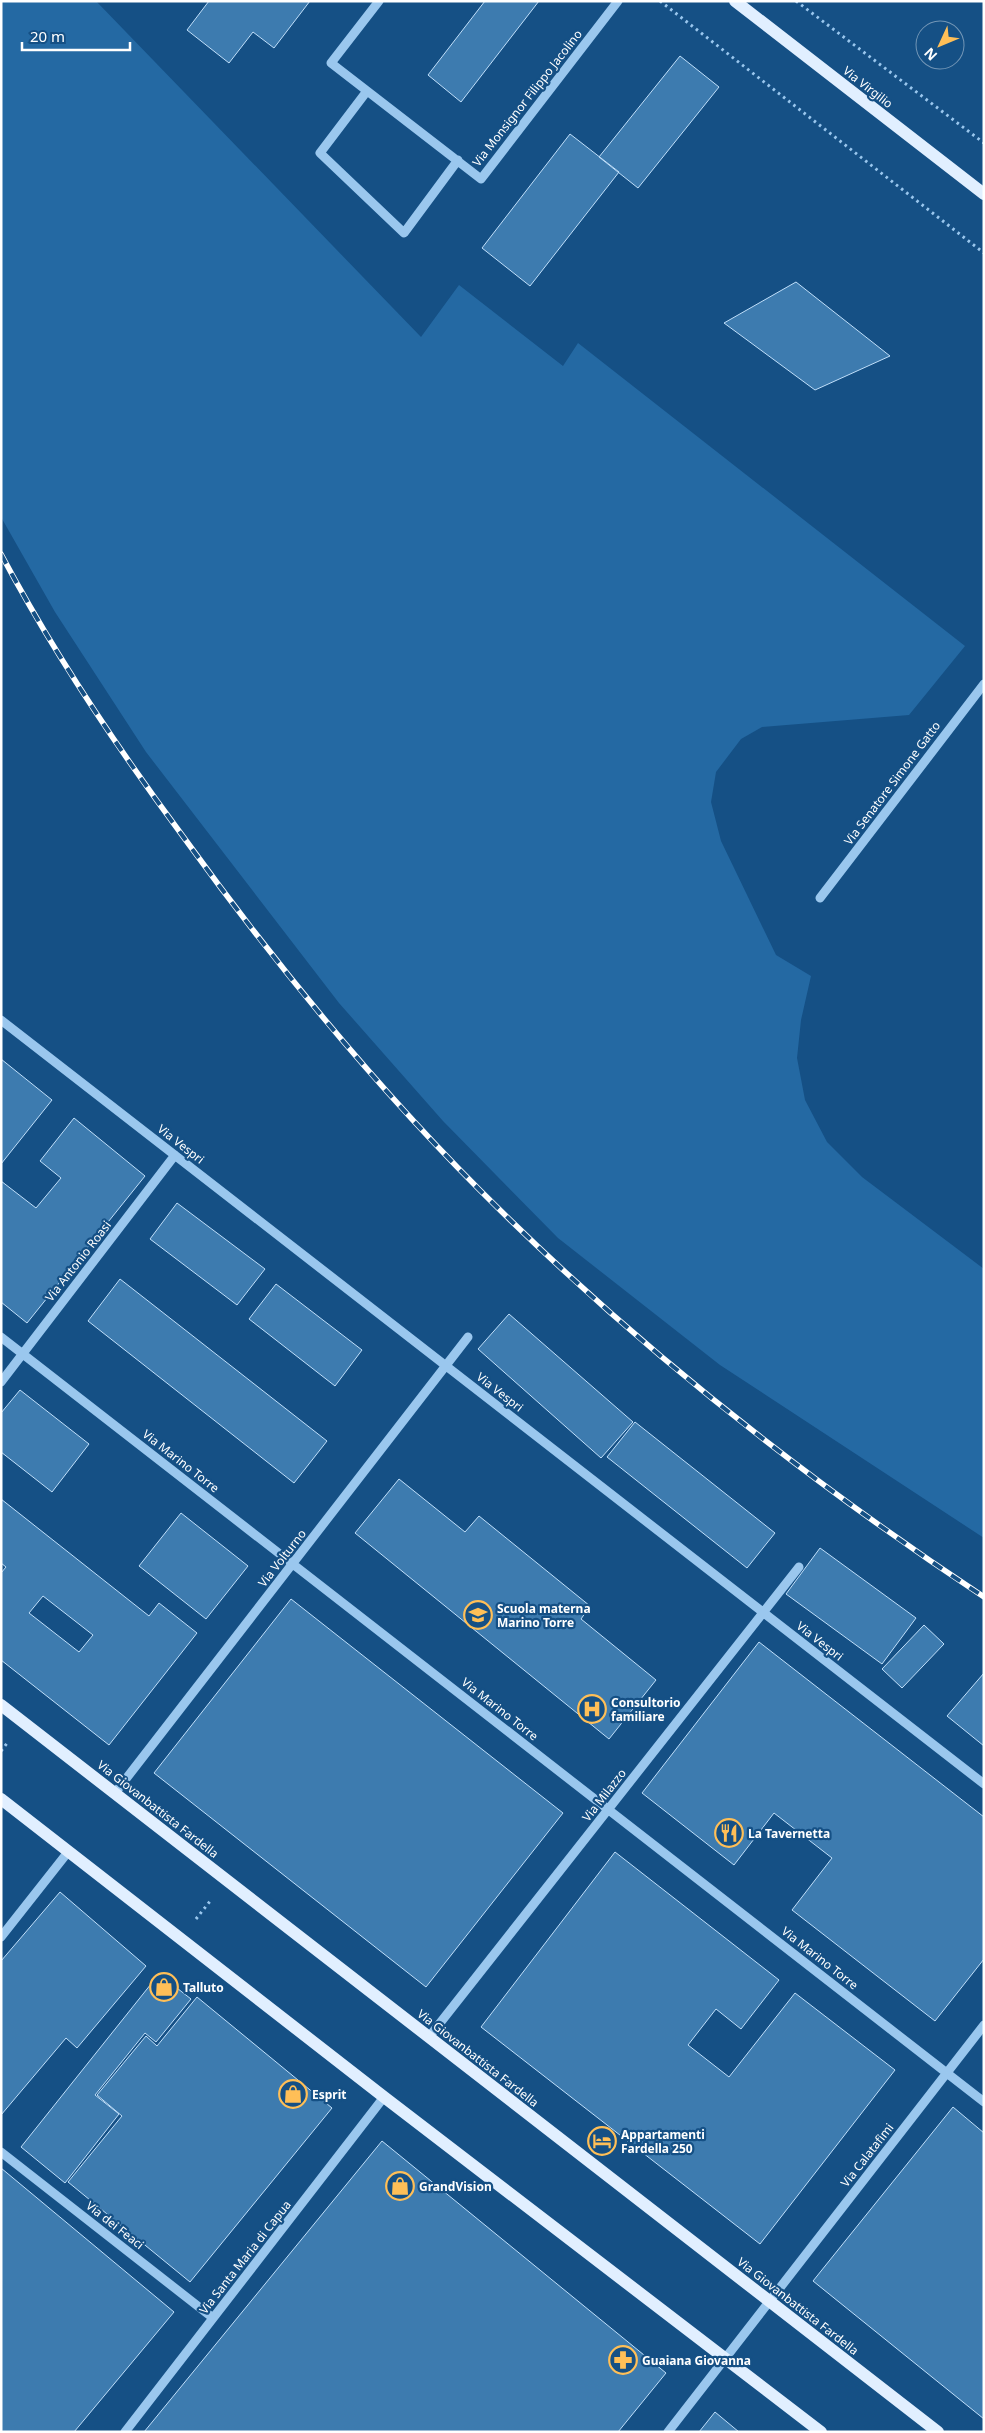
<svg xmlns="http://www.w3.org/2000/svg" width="985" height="2433" viewBox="0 0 985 2433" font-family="'Noto Sans',sans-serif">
<rect width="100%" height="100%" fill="#155085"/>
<path fill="#2469a3" d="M1 1H96L421 337 459 285 563 366 578 343 965 646 909 715 762 727 741 739 716 772 711 802 721 841 776 955 811 976 801 1020 797 1058 805 1100 827 1142 862 1177 984 1269V1538L720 1365 558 1238 443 1121 339 1003 146 752 55 612 1 517Z"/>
<path fill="#3d7baf" stroke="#c0dffa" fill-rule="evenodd" d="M209 1H310L274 48 253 32 229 63 187 30Z
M485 1H539L461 102 428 75Z
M680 56 719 87 638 188 599 157Z
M570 134 619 172 530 286 482 248Z
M796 282 890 356 815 390 724 323Z
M1 1059 52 1100 1 1164Z
M74 1118 145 1176 27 1323 1 1302V1181L36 1208 61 1178 40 1161Z
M177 1203 265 1269 237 1305 150 1239Z
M120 1279 327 1441 294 1483 88 1321Z
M276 1284 362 1350 335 1386 249 1319Z
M509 1314 633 1422 601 1458 478 1349Z
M20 1390 89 1444 52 1492 1 1452V1413Z
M635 1422 775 1533 747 1568 607 1457Z
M399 1479 465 1532 479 1516 590 1606 581 1619 656 1680 609 1739 355 1533Z
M1 1499 149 1616 159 1603 197 1633 109 1745 1 1660V1573L6 1567 1 1563ZM43 1596 93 1635 79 1652 29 1613Z
M181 1513 248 1566 206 1619 139 1566Z
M820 1548 916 1618 882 1664 786 1594Z
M291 1599 563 1813 426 1987 154 1773Z
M924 1625 944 1644 902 1688 882 1669Z
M759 1642 984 1817V1959L935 2021 792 1910 832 1858 774 1813 734 1865 642 1793Z
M984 1673V1746L947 1716Z
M615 1852 779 1980 741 2029 716 2009 688 2045 729 2077 795 1993 895 2070 760 2244 481 2027Z
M60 1892 146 1966 77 2048 66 2038 1 2115V1961Z
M159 1974 191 1999 156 2042 145 2033 95 2095 119 2114 65 2183 21 2147Z
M197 1997 332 2108 190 2282 68 2182 122 2116 97 2095 146 2036 157 2046Z
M953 2107 984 2133V2419L813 2281Z
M382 2141 666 2373 618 2432H144Z
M1 2168 174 2312 74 2432H1Z
M715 2412 739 2432H699Z"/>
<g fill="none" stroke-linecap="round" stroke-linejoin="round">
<path stroke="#9ac7ee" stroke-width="3" stroke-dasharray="2.5 4" stroke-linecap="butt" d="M660 1 984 253
M796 1 984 143
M1 1751 8 1742
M196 1919 211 1900"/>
<path stroke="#9ac7ee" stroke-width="9" d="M379 1 331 63 481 179 618 1
M367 91 320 153 404 233 458 160
M820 898 984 684
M1 1020 984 1784
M1 1337 984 2102
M1 1382 175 1155
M115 1793 468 1337
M1 1937 68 1852
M429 2037 799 1567
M1 2152 213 2318
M125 2432 384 2097
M668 2432 984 2025"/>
<path stroke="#e1efff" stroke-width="12" d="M735 1 984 194
M1 1705 938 2432
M1 1799 384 2097 821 2432"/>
<defs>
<path id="rail" d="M1 554C53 652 116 746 182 835 278 968 384 1097 502 1212 649 1356 812 1483 984 1597"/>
</defs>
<use href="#rail" stroke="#fff" stroke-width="5.5"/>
<use href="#rail" stroke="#155085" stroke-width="4" stroke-dasharray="11" stroke-linecap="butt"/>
</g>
<defs>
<symbol id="school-ring" viewBox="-11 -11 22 22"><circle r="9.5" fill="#155085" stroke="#ffbf57" stroke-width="1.5"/><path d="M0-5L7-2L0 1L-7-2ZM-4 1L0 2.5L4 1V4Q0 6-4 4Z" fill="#ffbf57"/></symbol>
<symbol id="hospital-ring" viewBox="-11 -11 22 22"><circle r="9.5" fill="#155085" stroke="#ffbf57" stroke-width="1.5"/><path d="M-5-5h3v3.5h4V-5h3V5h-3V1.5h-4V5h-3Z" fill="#ffbf57"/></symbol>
<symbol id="restaurant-ring" viewBox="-11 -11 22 22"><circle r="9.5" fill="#155085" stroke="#ffbf57" stroke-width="1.5"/><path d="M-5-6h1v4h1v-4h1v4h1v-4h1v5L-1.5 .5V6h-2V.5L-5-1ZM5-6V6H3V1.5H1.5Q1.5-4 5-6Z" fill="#ffbf57"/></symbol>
<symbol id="shop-ring" viewBox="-11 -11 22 22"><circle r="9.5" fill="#155085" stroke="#ffbf57" stroke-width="1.5"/><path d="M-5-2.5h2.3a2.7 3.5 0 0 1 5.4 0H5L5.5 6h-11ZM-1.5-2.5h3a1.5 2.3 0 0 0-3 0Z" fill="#ffbf57"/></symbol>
<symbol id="hotel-ring" viewBox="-11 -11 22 22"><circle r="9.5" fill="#155085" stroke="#ffbf57" stroke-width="1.5"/><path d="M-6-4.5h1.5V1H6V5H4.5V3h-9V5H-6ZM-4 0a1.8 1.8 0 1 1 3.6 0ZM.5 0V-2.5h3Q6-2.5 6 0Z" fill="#ffbf57"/></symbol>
<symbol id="pharmacy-ring" viewBox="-11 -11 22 22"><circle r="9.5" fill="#155085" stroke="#ffbf57" stroke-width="1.5"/><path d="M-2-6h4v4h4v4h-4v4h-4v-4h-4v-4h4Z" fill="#ffbf57"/></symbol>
</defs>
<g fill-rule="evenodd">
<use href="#school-ring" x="462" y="1599" width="32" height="32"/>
<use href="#hospital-ring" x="576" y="1693" width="32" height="32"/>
<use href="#restaurant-ring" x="713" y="1817" width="32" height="32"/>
<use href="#shop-ring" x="148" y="1971" width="32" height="32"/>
<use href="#shop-ring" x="277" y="2078" width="32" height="32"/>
<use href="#hotel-ring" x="586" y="2125" width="32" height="32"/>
<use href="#shop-ring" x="384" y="2170" width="32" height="32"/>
<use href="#pharmacy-ring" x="607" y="2344" width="32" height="32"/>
</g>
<g text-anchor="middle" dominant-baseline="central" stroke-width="4.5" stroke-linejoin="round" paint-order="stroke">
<g font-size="12" fill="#fff" stroke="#155085">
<text transform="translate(868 87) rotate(38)">Via Virgilio</text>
<text transform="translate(527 98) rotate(-52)">Via Monsignor Filippo Jacolino</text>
<text transform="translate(892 783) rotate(-53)">Via Senatore Simone Gatto</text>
<text transform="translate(181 1144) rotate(38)">Via Vespri</text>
<text transform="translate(78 1261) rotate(-52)">Via Antonio Roasi</text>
<text transform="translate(500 1392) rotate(38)">Via Vespri</text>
<text transform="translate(181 1461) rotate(38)">Via Marino Torre</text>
<text transform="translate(282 1558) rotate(-52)">Via Volturno</text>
<text transform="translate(820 1641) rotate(38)">Via Vespri</text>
<text transform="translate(500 1709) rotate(38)">Via Marino Torre</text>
<text transform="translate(604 1795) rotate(-52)">Via Milazzo</text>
<text transform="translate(158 1809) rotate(38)">Via Giovanbattista Fardella</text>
<text transform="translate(820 1958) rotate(38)">Via Marino Torre</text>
<text transform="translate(478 2058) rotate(38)">Via Giovanbattista Fardella</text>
<text transform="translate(867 2155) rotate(-52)">Via Calatafimi</text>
<text transform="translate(115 2225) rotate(38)">Via dei Feaci</text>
<text transform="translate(245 2257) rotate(-52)">Via Santa Maria di Capua</text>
<text transform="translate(798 2306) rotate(38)">Via Giovanbattista Fardella</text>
</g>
<g font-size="12" font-weight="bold" fill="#fff" stroke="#155085" text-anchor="start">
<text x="497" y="1608">Scuola materna<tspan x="497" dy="14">Marino Torre</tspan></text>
<text x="611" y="1702">Consultorio<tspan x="611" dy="14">familiare</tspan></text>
<text x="748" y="1833">La Tavernetta</text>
<text x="183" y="1987">Talluto</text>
<text x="312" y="2094">Esprit</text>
<text x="621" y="2134">Appartamenti<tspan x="621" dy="14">Fardella 250</tspan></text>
<text x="419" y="2186">GrandVision</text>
<text x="642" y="2360">Guaiana Giovanna</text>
</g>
</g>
<rect width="985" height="2433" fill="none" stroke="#ffffff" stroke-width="5"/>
<g transform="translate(940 45) rotate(226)"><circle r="24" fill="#155085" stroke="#7396b6"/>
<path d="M0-4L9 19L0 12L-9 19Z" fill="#ffbf57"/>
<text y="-8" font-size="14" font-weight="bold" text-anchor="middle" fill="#ffffff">N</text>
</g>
<path d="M22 42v8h108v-8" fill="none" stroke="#ffffff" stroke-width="2.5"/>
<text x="30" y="42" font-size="15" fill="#ffffff" stroke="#155085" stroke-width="4" paint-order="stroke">20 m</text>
</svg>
